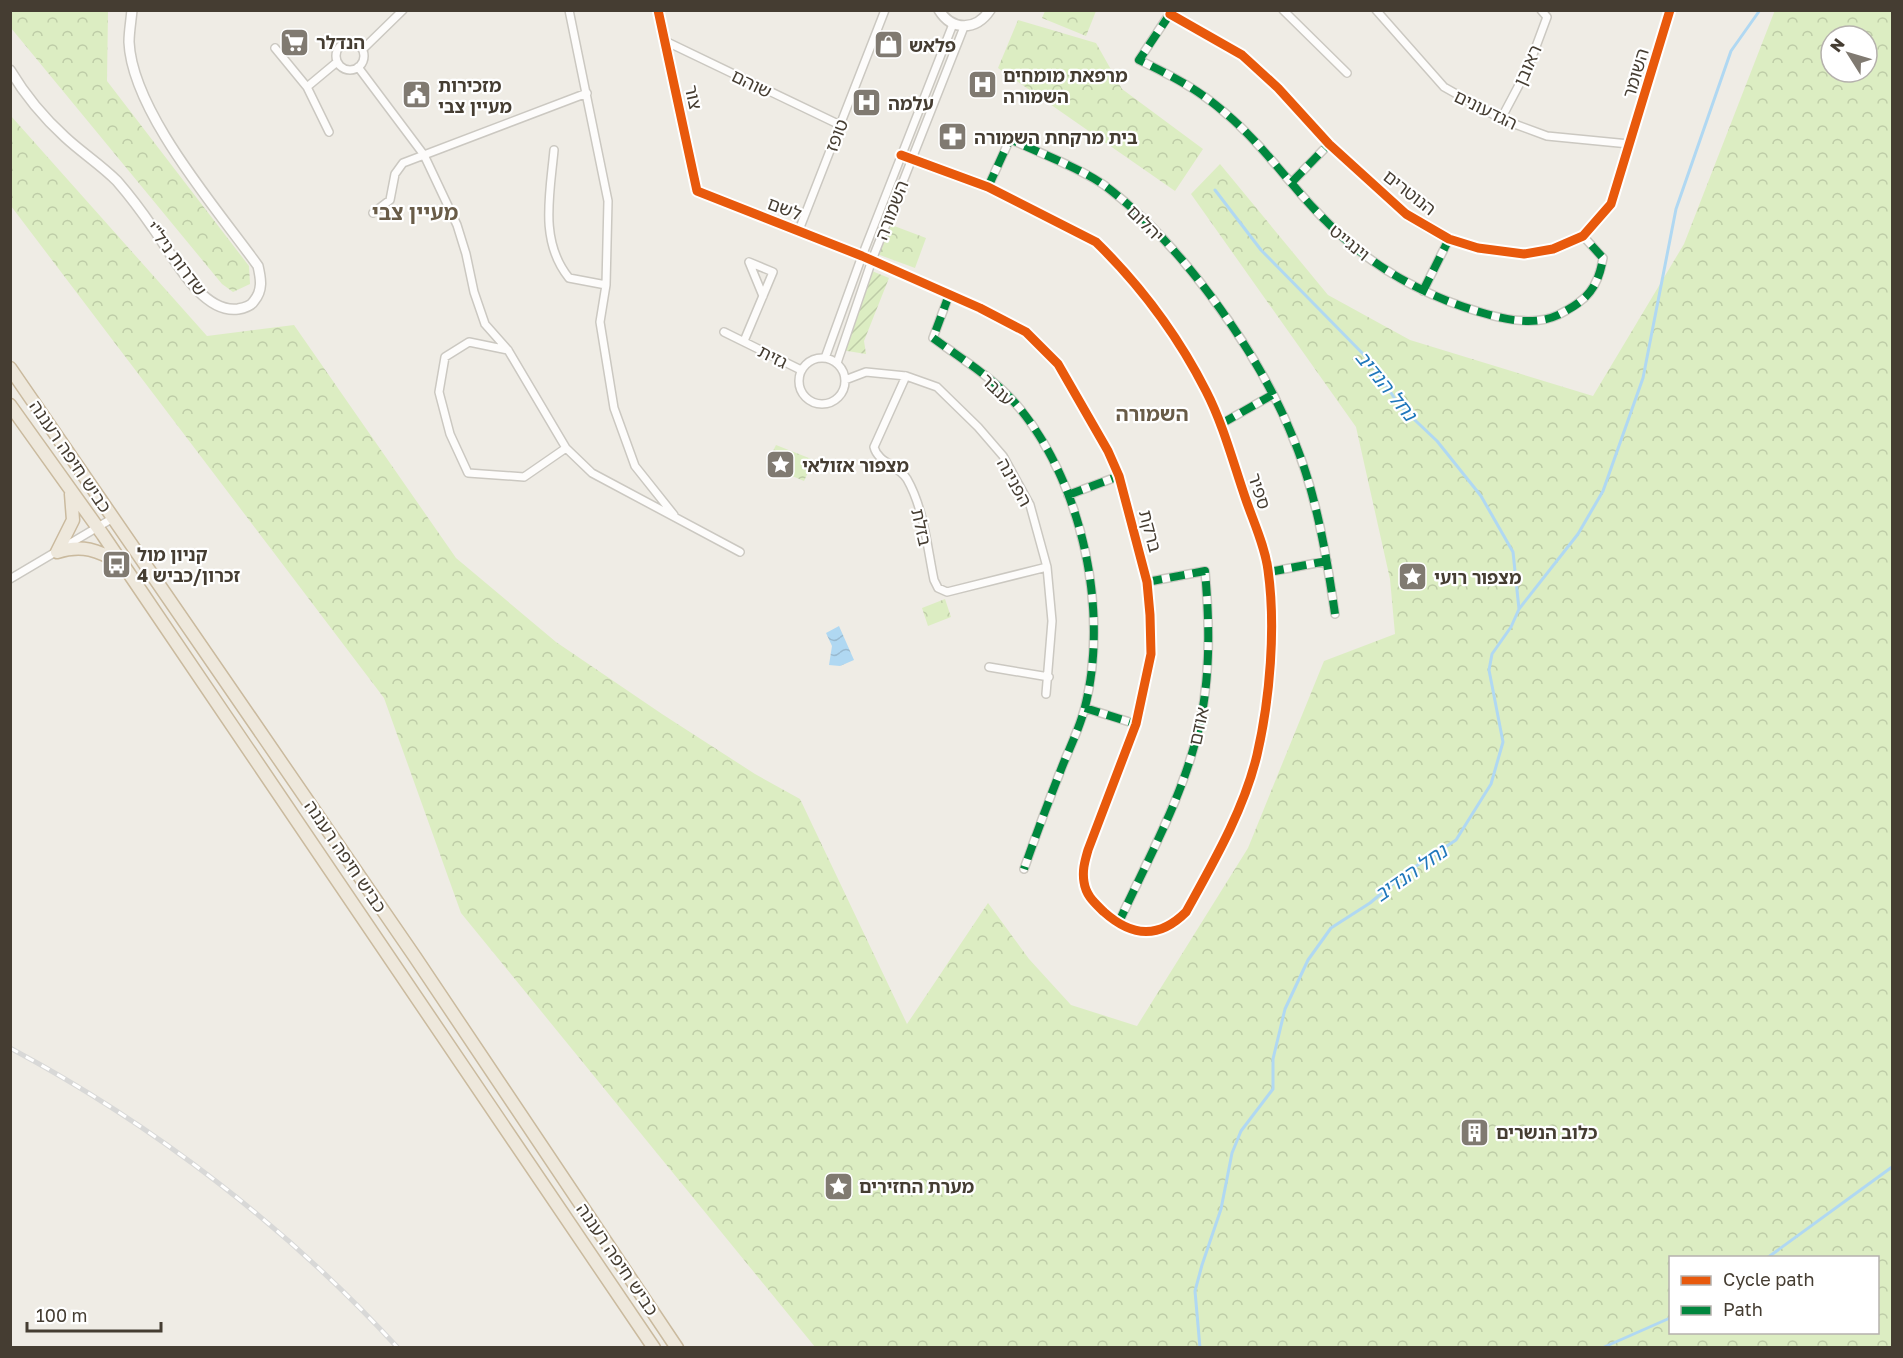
<svg xmlns="http://www.w3.org/2000/svg" width="1903" height="1358" viewBox="0 0 1903 1358" font-family="'Golos Text','Noto Sans Hebrew',sans-serif">
<defs>
<pattern id="forest-crowns" width="20" height="18" patternUnits="userSpaceOnUse" patternTransform="scale(1.5)"><rect width="20" height="18" fill="#dcedc2"/><path d="M2 6a3 3 0 1 1 6 0M12 15a3 3 0 1 1 6 0" fill="none" stroke="#becca7"/></pattern>
<pattern id="garden-furrows" width="10" height="10" patternUnits="userSpaceOnUse" patternTransform="scale(1.5)"><rect width="10" height="10" fill="#dcedc2"/><path d="M-1 1l2-2M0 10L10 0M9 11l2-2" fill="none" stroke="#becca7"/></pattern>
<pattern id="water-waves" width="16" height="10" patternUnits="userSpaceOnUse" patternTransform="scale(1.5)"><rect width="16" height="10" fill="#b0d8f2"/><path d="M0 5q4-4 8 0t8 0" fill="none" stroke="#99bad0"/></pattern>
</defs>
<rect width="100%" height="100%" fill="#efece5"/>
<path fill="url(#forest-crowns)" fill-rule="evenodd" d="M1775 10 1892 11V1347H815L461 913 384 698 11 206V116L207 336 294 325 456 558 556 642 662 714 755 774 800 799 907 1024 988 903 1029 959 1071 1005 1137 1026 1248 848 1324 661 1395 634 1390 579 1356 427 1191 194 1220 164 1328 295 1410 340 1593 396 1684 244ZM1831 36H1867V72H1831ZM1670 1258H1878V1332H1670Z
M10 11H108L107 81 249 266 250 284 233 292 222 284 11 28Z
M1045 11V10L1096 11 1086 36 1042 18Z
M1018 20 1096 43 1122 89 1203 149 1175 191 998 68Z
M889 224 926 238 915 268 877 254Z
M776 445 814 460 804 481 766 465Z
M945 599 951 617 928 626 922 608Z"/>
<path fill="url(#garden-furrows)" d="M872 271 889 278 864 341 866 354 841 350Z"/>
<path fill="url(#water-waves)" d="M839 626 854 660 840 666 829 665 832 646 826 633Z"/>
<g fill="none" stroke-linecap="round" stroke-linejoin="round">
<path stroke="#b0d8f2" stroke-width="3" d="M1519 609 1578 534 1603 491 1643 378 1676 209 1731 51 1760 10
M1767 1258 1892 1167
M1200 1348 1195 1291 1202 1265 1221 1209 1232 1153 1241 1131 1273 1089V1059L1285 1009 1308 960 1331 928 1370 903 1407 872 1456 840 1491 784 1503 742 1489 670 1492 654 1511 627 1519 609 1513 552 1481 496 1437 441 1399 405 1370 361 1261 250 1215 190
M1602 1348 1670 1318"/>
<defs>
<path id="minor" d="M658 10 697 191 862 256 980 308 1026 332 1058 364 1108 451 1119 476 1147 582 1150 615 1151 654 1136 724 1088 850C1085 861 1082 870 1084 882 1086 896 1095 903 1104 912 1132 937 1159 939 1186 912 1213 863 1244 810 1257 755 1270 699 1276 627 1268 570 1265 546 1253 521 1245 497 1233 462 1223 424 1206 391 1178 336 1140 285 1096 242L988 187 901 155
M1172 10 1139 60C1170 75 1198 89 1224 112 1263 144 1291 187 1327 222 1370 266 1424 296 1483 313 1506 320 1535 326 1558 315 1586 301 1598 289 1603 258L1583 236
M1283 10 1347 73
M1376 10 1444 87 1501 119 1547 136 1629 144
M1170 14 1242 55 1278 88 1329 144 1406 214 1449 239 1478 248 1524 254 1553 249 1583 236 1611 204 1670 10
M665 41 840 125
M336 56a14 14 0 1 1 28 0a14 14 0 1 1-28 0Z
M275 48 307 87 329 132
M363 49 403 10
M358 67 424 155 457 225 466 254 474 292 485 324 508 350 566 448 592 473 740 552
M307 87 337 62
M1501 119 1528 68 1547 17 1541 10
M554 150C550 194 539 241 569 278L606 285 608 201 569 10
M1292 182 1329 144
M988 187 1010 139C1039 153 1078 167 1104 185 1178 240 1256 348 1291 433 1316 491 1326 553 1335 614
M373 213 390 200 395 174 403 163 587 93
M799 230 885 10
M606 285 600 322 614 408 635 466 674 515
M1423 291 1449 239
M949 295 933 338C963 360 997 380 1021 410 1083 487 1109 612 1085 707 1080 727 1070 747 1062 767 1049 800 1036 835 1024 869
M724 332 801 370
M744 341 773 272 749 262 763 296
M508 350 469 342 445 357 439 392 450 434 468 473 524 477 566 448
M799 381a23 23 0 1 1 46 0a23 23 0 1 1-46 0Z
M825 358 862 256 953 24
M837 363 872 260 964 27
M906 376 874 447C878 463 898 465 907 479 924 509 927 546 934 580L938 588 947 592 1047 567
M845 380 866 372 906 376 937 387 978 427 1003 456 1030 505 1047 567 1052 621 1046 694
M1221 424 1272 395
M1068 495 1119 476
M1269 572 1327 561
M10 579 113 518
M989 667 1049 677
M1085 708 1136 724
M1118 924C1145 865 1178 806 1195 743 1211 687 1210 628 1205 571L1147 582"/>
<path id="tertiary" d="M939 10C952 31 976 31 990 10
M10 70C25 95 43 117 65 137 81 152 101 165 117 181 130 196 142 212 153 228 172 254 201 314 238 309 244 308 251 306 254 301 263 290 261 279 258 266 218 210 132 112 129 42 129 32 131 21 132 10"/>
<path id="trunk" d="M10 368 415 957 677 1348
M10 405 103 535 654 1348
M57 552C82 544 98 550 120 563
M57 552 73 520 71 494"/>
</defs>
<use href="#minor" stroke="#cbc8c1" stroke-width="10"/>
<use href="#tertiary" stroke="#cbc8c1" stroke-width="12"/>
<use href="#trunk" stroke="#caba9e" stroke-width="15"/>
<use href="#minor" stroke="#fdfcfb" stroke-width="7"/>
<use href="#tertiary" stroke="#fdfcfb" stroke-width="9"/>
<use href="#trunk" stroke="#eee8dc" stroke-width="12"/>
<defs>
<path id="rail" d="M10 1048C154 1125 287 1227 398 1348"/>
</defs>
<use href="#rail" stroke="#d8d8d7" stroke-width="5"/>
<use href="#rail" stroke="#fff" stroke-width="3" stroke-dasharray="9" stroke-linecap="butt"/>
<path stroke="#00873e" stroke-width="8" stroke-dasharray="15 8" stroke-linecap="butt" d="M1170 14 1139 60C1170 75 1198 89 1224 112 1263 144 1291 187 1327 222 1370 266 1424 296 1483 313 1506 320 1535 326 1558 315 1586 301 1598 289 1603 258L1583 236
M1292 182 1329 144
M988 187 1010 139C1039 153 1078 167 1104 185 1178 240 1256 348 1291 433 1316 491 1326 553 1335 614
M1423 291 1449 239
M949 295 933 338C963 360 997 380 1021 410 1083 487 1109 612 1085 707 1080 727 1070 747 1062 767 1049 800 1036 835 1024 869
M1221 424 1272 395
M1068 495 1119 476
M1269 572 1327 561
M1085 708 1136 724
M1118 924C1145 865 1178 806 1195 743 1211 687 1210 628 1205 571L1147 582"/>
<defs>
<path id="cycleway" d="M658 10 697 191 862 256 980 308 1026 332 1058 364 1108 451 1119 476 1147 582 1150 615 1151 654 1136 724 1088 850C1085 861 1082 870 1084 882 1086 896 1095 903 1104 912 1132 937 1159 939 1186 912 1213 863 1244 810 1257 755 1270 699 1276 627 1268 570 1265 546 1253 521 1245 497 1233 462 1223 424 1206 391 1178 336 1140 285 1096 242L988 187 901 155
M1172 10 1170 14 1242 55 1278 88 1329 144 1406 214 1449 239 1478 248 1524 254 1553 249 1583 236 1611 204 1670 10"/>
</defs>
<use href="#cycleway" stroke="#fff" stroke-width="13"/>
<use href="#cycleway" stroke="#e8590c" stroke-width="9"/>
</g>
<defs>
<symbol id="supermarket-square" viewBox="-11 -11 22 22"><rect x="-9" y="-9" width="18" height="18" rx="4" fill="#807a71" stroke="#fff"/><path d="M-6-5.5h2.5l.6 2H6L4.5 2H-2.5L-4.4-4H-6ZM-1.5 3.2a1.3 1.3 0 1 0 .1 0ZM3 3.2a1.3 1.3 0 1 0 .1 0Z" fill="#fff"/></symbol>
<symbol id="shop-square" viewBox="-11 -11 22 22"><rect x="-9" y="-9" width="18" height="18" rx="4" fill="#807a71" stroke="#fff"/><path d="M-5-2.5h2.3a2.7 3.5 0 0 1 5.4 0H5L5.5 6h-11ZM-1.5-2.5h3a1.5 2.3 0 0 0-3 0Z" fill="#fff"/></symbol>
<symbol id="hospital-square" viewBox="-11 -11 22 22"><rect x="-9" y="-9" width="18" height="18" rx="4" fill="#807a71" stroke="#fff"/><path d="M-5-5h3v3.5h4V-5h3V5h-3V1.5h-4V5h-3Z" fill="#fff"/></symbol>
<symbol id="civic-square" viewBox="-11 -11 22 22"><rect x="-9" y="-9" width="18" height="18" rx="4" fill="#807a71" stroke="#fff"/><path d="M-.6-6.5H3V-4.5H.6V-3L4-1V1h2V6H-6V1h2V-1L-.6-3ZM-1.2 2.5V6h2.4V2.5Z" fill="#fff"/></symbol>
<symbol id="pharmacy-square" viewBox="-11 -11 22 22"><rect x="-9" y="-9" width="18" height="18" rx="4" fill="#807a71" stroke="#fff"/><path d="M-2-6h4v4h4v4h-4v4h-4v-4h-4v-4h4Z" fill="#fff"/></symbol>
<symbol id="sight-square" viewBox="-11 -11 22 22"><rect x="-9" y="-9" width="18" height="18" rx="4" fill="#807a71" stroke="#fff"/><path d="M0-6L1.8-2.2L6-1.7L2.9 1.2L3.7 5.4L0 3.3L-3.7 5.4L-2.9 1.2L-6-1.7L-1.8-2.2Z" fill="#fff"/></symbol>
<symbol id="bus-square" viewBox="-11 -11 22 22"><rect x="-9" y="-9" width="18" height="18" rx="4" fill="#807a71" stroke="#fff"/><path d="M-5-6H5V4H4V6H2V4H-2V6H-4V4H-5ZM-3.5-4V0h7V-4ZM-3.5 1.2v1.5H-2V1.2ZM2 1.2v1.5H3.5V1.2Z" fill="#fff"/></symbol>
<symbol id="building-square" viewBox="-11 -11 22 22"><rect x="-9" y="-9" width="18" height="18" rx="4" fill="#807a71" stroke="#fff"/><path d="M-4-6H4V6H1V3H-1V6H-4ZM-2.5-4.3h1.7v1.8h-1.7ZM.8-4.3h1.7v1.8H.8ZM-2.5-1h1.7V.8h-1.7ZM.8-1h1.7V.8H.8Z" fill="#fff"/></symbol>
</defs>
<g fill-rule="evenodd">
<use href="#supermarket-square" x="278" y="26" width="33" height="33"/>
<use href="#shop-square" x="872" y="28" width="33" height="33"/>
<use href="#hospital-square" x="966" y="68" width="33" height="33"/>
<use href="#civic-square" x="400" y="78" width="33" height="33"/>
<use href="#hospital-square" x="850" y="86" width="33" height="33"/>
<use href="#pharmacy-square" x="936" y="120" width="33" height="33"/>
<use href="#sight-square" x="764" y="448" width="33" height="33"/>
<use href="#bus-square" x="100" y="548" width="33" height="33"/>
<use href="#sight-square" x="1396" y="560" width="33" height="33"/>
<use href="#building-square" x="1458" y="1116" width="33" height="33"/>
<use href="#sight-square" x="822" y="1170" width="33" height="33"/>
</g>
<g text-anchor="middle" dominant-baseline="central" stroke-width="4.5" stroke-linejoin="round" paint-order="stroke">
<g font-size="18" font-weight="bold" fill="#453d32" stroke="#fff" text-anchor="start">
<text x="316" y="42">הנדלר</text>
<text x="909" y="45">פלאש</text>
<text x="1003" y="75">מרפאת מומחים<tspan x="1003" dy="21">השמורה</tspan></text>
<text x="438" y="85">מזכירות<tspan x="438" dy="21">מעיין צבי</tspan></text>
<text x="888" y="103">עלמה</text>
<text x="974" y="137">בית מרקחת השמורה</text>
<text x="802" y="465">מצפור אזולאי</text>
<text x="137" y="554">קניון מול<tspan x="137" dy="21">זכרון/כביש 4</tspan></text>
<text x="1434" y="577">מצפור רועי</text>
<text x="1496" y="1132">כלוב הנשרים</text>
<text x="859" y="1186">מערת החזירים</text>
</g>
<g font-size="18" fill="#453d32" stroke="#fff">
<text transform="translate(1527 65) rotate(-66)">ראובן</text>
<text transform="translate(1635 73) rotate(-73)">השומר</text>
<text transform="translate(752 83) rotate(26)">שוהם</text>
<text transform="translate(694 97) rotate(78)">צור</text>
<text transform="translate(1486 109) rotate(26)">הגדעונים</text>
<text transform="translate(836 135) rotate(-69)">טופז</text>
<text transform="translate(1410 192) rotate(38)">הנוטרים</text>
<text transform="translate(785 208) rotate(21)">לשם</text>
<text transform="translate(891 210) rotate(-69)">השמורה</text>
<text transform="translate(1146 223) rotate(45)">יהלום</text>
<text transform="translate(1350 242) rotate(39)">וינגייט</text>
<text transform="translate(177 258) rotate(53)">שדרות ניל"י</text>
<text transform="translate(773 356) rotate(27)">גזית</text>
<text transform="translate(998 389) rotate(43)">ענבר</text>
<text transform="translate(71 456) rotate(56)">כביש חיפה רעננה</text>
<text transform="translate(1015 482) rotate(61)">הפנינה</text>
<text transform="translate(1260 491) rotate(72)">ספיר</text>
<text transform="translate(922 527) rotate(77)">בזלת</text>
<text transform="translate(1151 531) rotate(75)">ברקת</text>
<text transform="translate(1198 726) rotate(-78)">אודם</text>
<text transform="translate(346 856) rotate(56)">כביש חיפה רעננה</text>
<text transform="translate(618 1259) rotate(56)">כביש חיפה רעננה</text>
</g>
<g font-size="20" font-style="italic" fill="#2078bc" stroke="#fff">
<text transform="translate(1387 385) rotate(51)">נחל הנדיב</text>
<text transform="translate(1410 872) rotate(-35)">נחל הנדיב</text>
</g>
<g font-size="20" font-weight="bold" fill="#695c48" stroke="#fff">
<text x="1152" y="413">השמורה</text>
</g>
<g font-size="21" font-weight="bold" fill="#695c48" stroke="#fff">
<text x="415" y="212">מעיין צבי</text>
</g>
</g>
<rect width="1903" height="1358" fill="none" stroke="#453d32" stroke-width="24"/>
<rect x="1669" y="1256" width="210" height="78" fill="#ffffff" stroke="#b5b1ad" stroke-width="1.5"/>
<rect x="1681" y="1276" width="30" height="9" fill="#e8590c" stroke="#b5b1ad" stroke-width="1.5"/>
<text x="1723" y="1286" font-size="18" fill="#453d32">Cycle path</text>
<rect x="1681" y="1306" width="30" height="9" fill="#00873e" stroke="#b5b1ad" stroke-width="1.5"/>
<text x="1723" y="1316" font-size="18" fill="#453d32">Path</text>
<g transform="translate(1849 54) rotate(307)"><circle r="28" fill="#ffffff" stroke="#b5b1ad" stroke-width="1.5"/>
<path d="M0-4.5L10 22L0 15L-10 22Z" fill="#807a71"/>
<text y="-9" font-size="16" font-weight="bold" text-anchor="middle" fill="#453d32">N</text>
</g>
<path d="M27 1322v9h134v-9" fill="none" stroke="#453d32" stroke-width="3"/>
<text x="36" y="1322" font-size="18" fill="#453d32" stroke="#ffffff" stroke-width="4.5" paint-order="stroke">100 m</text>
</svg>
